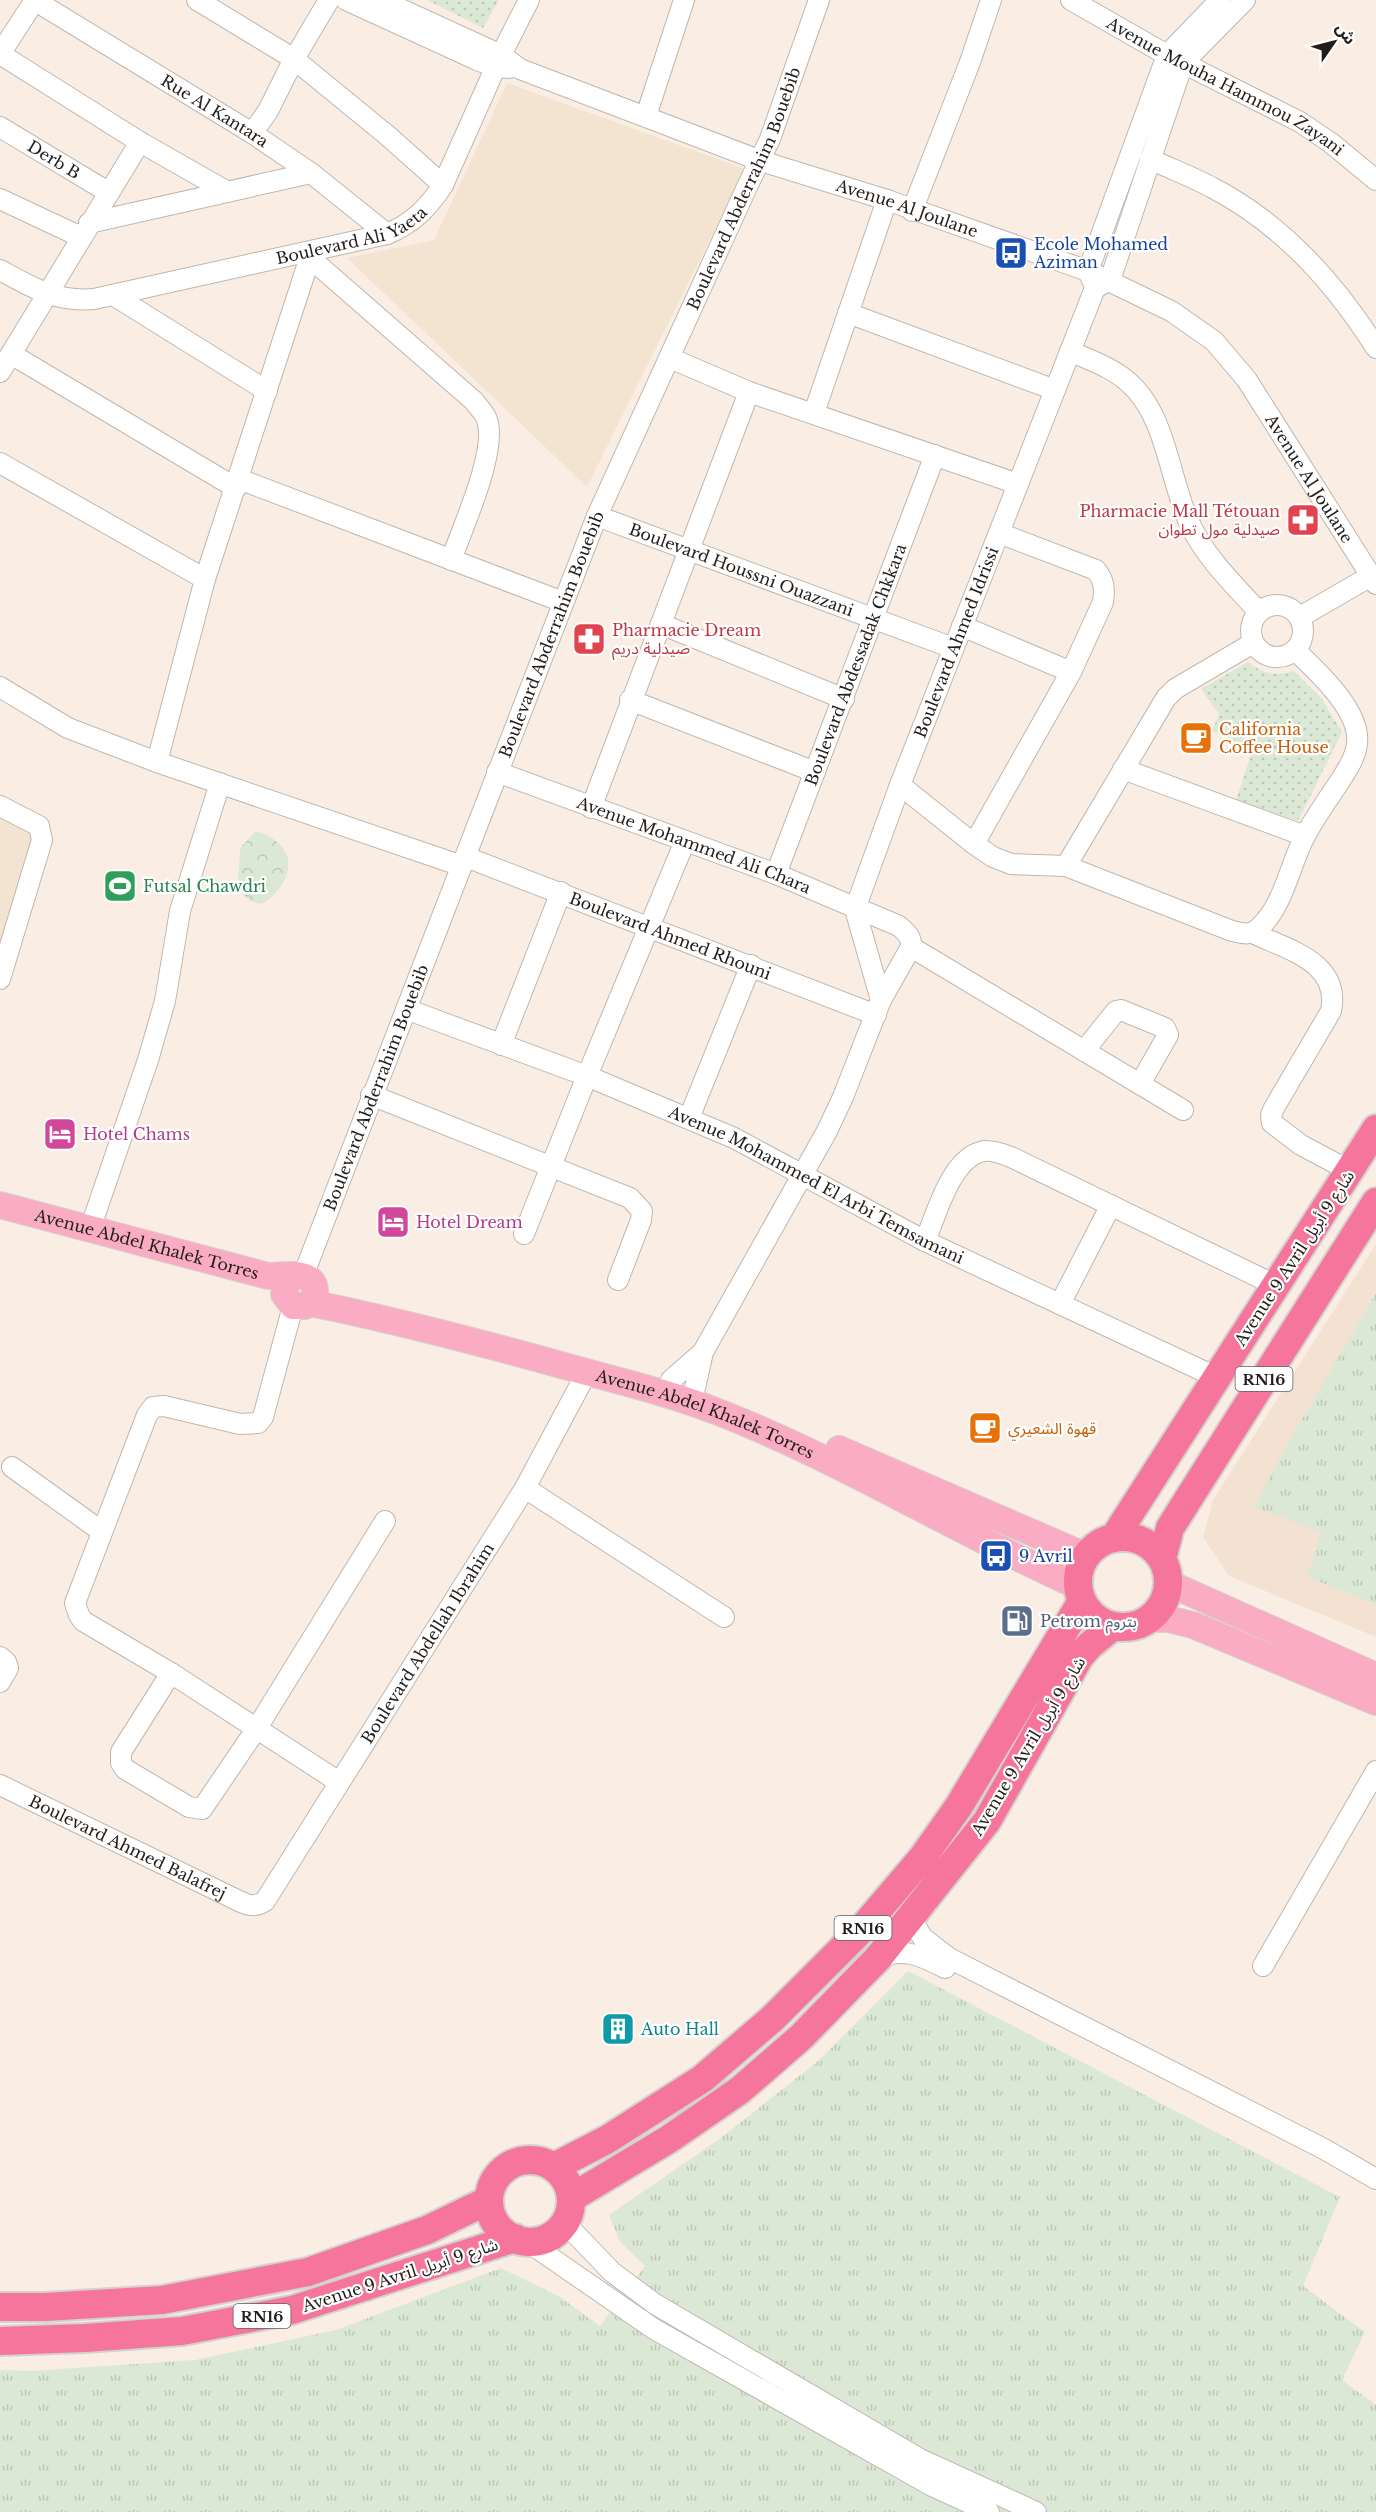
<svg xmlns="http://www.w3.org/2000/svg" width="1376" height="2512" viewBox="0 0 1376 2512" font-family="'Libre Baskerville','Noto Sans Arabic',serif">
<defs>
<pattern id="grass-tufts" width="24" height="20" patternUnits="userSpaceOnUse" patternTransform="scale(1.5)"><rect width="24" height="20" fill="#dbe8d5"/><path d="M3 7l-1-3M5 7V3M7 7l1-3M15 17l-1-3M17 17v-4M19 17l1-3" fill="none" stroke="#bcc7b6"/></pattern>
<pattern id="forest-crowns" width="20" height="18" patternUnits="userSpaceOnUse" patternTransform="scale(1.5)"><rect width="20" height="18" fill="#dbe8d5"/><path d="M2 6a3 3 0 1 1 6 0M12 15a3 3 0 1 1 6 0" fill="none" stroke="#bcc7b6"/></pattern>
<pattern id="park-dots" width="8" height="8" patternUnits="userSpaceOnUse" patternTransform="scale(1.5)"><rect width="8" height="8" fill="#dbe8d5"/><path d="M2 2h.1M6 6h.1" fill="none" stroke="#bcc7b6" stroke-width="1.8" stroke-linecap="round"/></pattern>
</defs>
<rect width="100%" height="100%" fill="#faeee4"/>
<path fill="#f3e1d2" d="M1376 1244V1637L1229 1576 1203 1537 1213 1500Z"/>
<path fill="#f3e4d1" d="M507 83 745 169 587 487 347 258 434 240Z
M0 809 39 826 0 949Z"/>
<path fill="url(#grass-tufts)" d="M1376 1293V1604L1307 1577 1321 1532 1254 1507 1283 1452Z
M908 1971 1340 2197 1303 2286 1365 2332 1342 2380 1376 2405V2512H0V2370L30 2371 195 2360 336 2330 501 2268 560 2297 600 2326 645 2266 620 2242 609 2215 718 2140 817 2062Z"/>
<path fill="url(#forest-crowns)" d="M255 832C265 833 269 835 277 842 300 861 284 891 262 904 230 899 240 873 240 848Z"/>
<path fill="url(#park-dots)" d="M427 0H499L483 28Z
M1248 662C1262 674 1277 676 1294 671L1322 699 1342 732 1298 821 1236 800 1253 749 1212 731 1219 714 1201 689Z"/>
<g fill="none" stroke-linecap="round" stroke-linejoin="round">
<defs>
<g id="minor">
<path id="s1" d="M34 0 252 133 311 173 387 234"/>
<path d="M35 0 0 54 140 142 226 191"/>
<path d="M197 0 294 59 388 136 443 185"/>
<path d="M346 0 477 60 496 67 509 68"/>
<path id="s2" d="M381 0 501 55 520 69 761 161 887 200 1088 271 1171 311 1214 341 1247 380 1376 584"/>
<path id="s3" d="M1071 0 1167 55 1300 122 1331 143 1376 180"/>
<path d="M646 116 684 0"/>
<path id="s4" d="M0 127 108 192"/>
<path d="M252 133 268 111 294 59 329 0"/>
<path d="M1150 159C1171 169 1193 177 1213 188 1282 224 1335 283 1376 348"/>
<path d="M0 199 81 237"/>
<path d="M912 211 970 62 991 0"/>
<path d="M89 223 311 173"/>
<path d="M310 258 474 401C478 407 485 413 487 420 498 450 462 529 451 560"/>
<path id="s5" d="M0 270C33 288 55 302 94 299L387 234C413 223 428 208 443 185L501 55 529 0"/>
<path d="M1093 282 1088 271 1167 55 1220 0"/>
<path d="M1099 286 1110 280 1183 63 1245 0"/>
<path d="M113 295 267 391"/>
<path d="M848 313 1055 390"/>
<path d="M1070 351C1089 360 1111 367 1127 381 1166 413 1169 478 1189 522 1204 556 1234 585 1259 612"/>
<path d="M11 354 236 488"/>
<path d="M670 358 749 392 1018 484"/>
<path d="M0 372 140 142"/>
<path d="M814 413 887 200"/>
<path d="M0 463 205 579"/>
<path d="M239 479 563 602"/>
<path id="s6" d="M597 516 953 648"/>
<circle cx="1277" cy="631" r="26"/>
<path d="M1300 617 1371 576"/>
<path d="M661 624 844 699"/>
<path d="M962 626 1071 672"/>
<path d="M0 687 68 728 157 762 462 866"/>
<path d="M630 700 815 772"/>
<path d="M157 762 205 579 312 251"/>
<path d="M1123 769 1305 836"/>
<path id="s7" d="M497 772 776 874 899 926C906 932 912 937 911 947L881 1000 843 1097 827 1131 703 1352 695 1388"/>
<path d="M900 785 974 844 993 857 1011 864 1066 866 1232 931C1244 934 1251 936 1261 926 1284 904 1290 864 1305 836 1315 817 1328 799 1340 781 1349 767 1359 752 1357 735 1354 705 1316 670 1295 650"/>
<path d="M0 806 39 826 42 840 0 979"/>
<path d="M591 808 749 392"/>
<path d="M974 844 1071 672 1103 602C1105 589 1104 580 1096 570L999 533"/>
<path id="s8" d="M466 857 876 1015"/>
<path d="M1066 866 1166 698 1175 689 1253 643"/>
<path id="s9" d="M776 874 935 455"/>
<path d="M1253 933C1288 950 1341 962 1331 1011L1274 1108 1271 1115 1272 1123 1301 1145 1350 1171"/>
<path d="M911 947 1183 1110"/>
<path id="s10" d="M881 1000 855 909 900 785 1095 288"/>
<path id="s11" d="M406 1009 587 1076 734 1138 925 1241 1218 1378"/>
<path d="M501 1045 561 892"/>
<path d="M1084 1051 1116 1011 1121 1010 1165 1028 1168 1035 1140 1084"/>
<path d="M371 1095 630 1198 642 1211 641 1220 618 1280"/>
<path d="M689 1118 751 965"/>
<path d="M90 1229 148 1060 165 1001 180 911 220 783"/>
<path d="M524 1234 587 1076 685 841"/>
<path d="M925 1241C937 1213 951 1157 984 1151 993 1150 1003 1154 1011 1157L1277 1286"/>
<path id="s12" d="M303 1276 597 516 746 189 770 139 819 0"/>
<path d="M1060 1304 1111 1205"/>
<path d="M293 1306 263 1417 258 1423 240 1424 164 1406 153 1407 147 1415 75 1603 79 1615 83 1621 171 1673 339 1782"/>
<path d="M671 1380 703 1352"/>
<path d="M12 1467 101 1531"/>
<path d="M525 1488 724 1617"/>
<path d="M0 1657 6 1662 8 1668 0 1682"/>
<path d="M171 1673 121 1752V1763L125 1769 189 1807 202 1809 257 1728 385 1521"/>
<path id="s13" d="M0 1785 239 1901C249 1906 256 1907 265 1901L525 1488 587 1372"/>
<path d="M911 1919 923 1938 949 1958 1324 2149 1376 2179"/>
<path d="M878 1958C904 1947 922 1956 945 1968"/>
<path d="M1263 1966 1376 1771"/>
<path d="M565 2223 612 2272 655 2304 920 2459 1036 2512"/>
<path d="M528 2242 654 2329 932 2486 989 2512"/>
</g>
<g id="major">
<path id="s14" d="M0 1205 268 1276C282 1276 315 1269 315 1291 316 1298 311 1303 305 1306H293L284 1294 286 1284 293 1276"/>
<path id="s15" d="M310 1303C395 1320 478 1342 561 1365 614 1380 667 1392 718 1412 842 1460 956 1532 1078 1586"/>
<path d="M839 1449 1086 1556"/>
<path d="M1168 1583 1376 1676"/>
<path d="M1149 1619H1168L1193 1625 1376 1702"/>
</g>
<path id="highway" d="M1078 1582a45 45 0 1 1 90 0a45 45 0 1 1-90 0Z
M1114 1538 1376 1129
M1162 1559 1170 1528 1376 1202
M489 2201a41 41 0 1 1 82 0a41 41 0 1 1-82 0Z
M554 2167 608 2139 702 2079 772 2019 860 1931 923 1857 959 1806 1082 1601
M571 2198 669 2139 740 2090 801 2037 878 1958 987 1821 1080 1656 1090 1645 1112 1627
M0 2307H45L162 2300 308 2272 427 2230 489 2200
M0 2341 85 2338 182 2331 292 2310 515 2238"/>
</defs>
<use href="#minor" stroke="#c1b6ad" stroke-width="22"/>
<use href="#major" stroke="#d3d2d1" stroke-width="28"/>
<use href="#highway" stroke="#d3d2d1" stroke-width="32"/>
<use href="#minor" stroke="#fff" stroke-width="20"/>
<use href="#major" stroke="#f9acc4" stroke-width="26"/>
<use href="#highway" stroke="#f5759d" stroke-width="28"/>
</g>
<defs>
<symbol id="bus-square" viewBox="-11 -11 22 22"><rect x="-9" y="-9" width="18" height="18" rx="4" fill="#1a4fb4" stroke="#fff"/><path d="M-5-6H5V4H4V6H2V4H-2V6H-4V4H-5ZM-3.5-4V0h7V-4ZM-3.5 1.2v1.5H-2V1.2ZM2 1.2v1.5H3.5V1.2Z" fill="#fff"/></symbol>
<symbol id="pharmacy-square" viewBox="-11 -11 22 22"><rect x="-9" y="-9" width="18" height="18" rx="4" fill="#e0444e" stroke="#fff"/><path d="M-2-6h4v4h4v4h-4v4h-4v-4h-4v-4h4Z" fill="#fff"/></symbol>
<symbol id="cafe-square" viewBox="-11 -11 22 22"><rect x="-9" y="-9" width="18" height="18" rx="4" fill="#e8710a" stroke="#fff"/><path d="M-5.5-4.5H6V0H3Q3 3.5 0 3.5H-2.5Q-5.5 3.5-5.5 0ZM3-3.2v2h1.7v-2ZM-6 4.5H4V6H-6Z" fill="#fff"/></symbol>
<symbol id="stadium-square" viewBox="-11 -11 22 22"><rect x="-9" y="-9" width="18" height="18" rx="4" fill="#2e9e5b" stroke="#fff"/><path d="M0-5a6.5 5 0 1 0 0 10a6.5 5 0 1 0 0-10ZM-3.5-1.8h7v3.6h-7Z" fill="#fff"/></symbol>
<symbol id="hotel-square" viewBox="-11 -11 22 22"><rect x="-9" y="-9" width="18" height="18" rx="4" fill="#d1479c" stroke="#fff"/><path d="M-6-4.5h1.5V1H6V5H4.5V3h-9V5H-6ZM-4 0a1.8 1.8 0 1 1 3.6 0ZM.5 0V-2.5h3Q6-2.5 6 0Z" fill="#fff"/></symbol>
<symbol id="fuel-square" viewBox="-11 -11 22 22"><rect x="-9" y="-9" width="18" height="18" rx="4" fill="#5c6f8a" stroke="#fff"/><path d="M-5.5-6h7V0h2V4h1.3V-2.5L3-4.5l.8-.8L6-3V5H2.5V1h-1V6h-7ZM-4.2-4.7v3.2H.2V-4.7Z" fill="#fff"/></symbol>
<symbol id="building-square" viewBox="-11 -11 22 22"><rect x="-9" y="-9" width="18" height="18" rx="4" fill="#0f9aa8" stroke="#fff"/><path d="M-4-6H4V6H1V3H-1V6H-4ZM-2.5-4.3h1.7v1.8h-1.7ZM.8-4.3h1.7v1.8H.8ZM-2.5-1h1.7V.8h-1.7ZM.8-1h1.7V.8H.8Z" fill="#fff"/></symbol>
</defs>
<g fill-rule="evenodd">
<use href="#bus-square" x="992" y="234" width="38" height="38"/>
<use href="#pharmacy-square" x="1284" y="501" width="38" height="38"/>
<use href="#pharmacy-square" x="570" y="620" width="38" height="38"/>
<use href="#cafe-square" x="1177" y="719" width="38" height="38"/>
<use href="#stadium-square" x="101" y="867" width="38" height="38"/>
<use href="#hotel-square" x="41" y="1115" width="38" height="38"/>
<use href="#hotel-square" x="374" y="1203" width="38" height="38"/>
<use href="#cafe-square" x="966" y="1409" width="38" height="38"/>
<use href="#bus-square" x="977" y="1537" width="38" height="38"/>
<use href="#fuel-square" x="998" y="1602" width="38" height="38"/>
<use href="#building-square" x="599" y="2010" width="38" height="38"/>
</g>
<g text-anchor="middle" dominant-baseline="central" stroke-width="4.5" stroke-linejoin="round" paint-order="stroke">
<g fill="#fff" stroke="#64615f" stroke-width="1.5">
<rect x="1235.5" y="1367" width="57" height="24" rx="4.5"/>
<rect x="834.5" y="1916" width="57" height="24" rx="4.5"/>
<rect x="233.5" y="2304" width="57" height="24" rx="4.5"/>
</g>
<g font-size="15" font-weight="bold" fill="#221d1a">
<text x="1264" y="1379">RN16</text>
<text x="863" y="1928">RN16</text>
<text x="262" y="2316">RN16</text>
</g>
<g font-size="16" fill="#221d1a" stroke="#fff">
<text stroke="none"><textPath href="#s3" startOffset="177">Avenue Mouha Hammou Zayani</textPath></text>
<text stroke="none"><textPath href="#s1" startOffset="212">Rue Al Kantara</textPath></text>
<text stroke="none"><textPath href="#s4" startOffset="63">Derb B</textPath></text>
<text stroke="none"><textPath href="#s12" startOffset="1174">Boulevard Abderrahim Bouebib</textPath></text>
<text stroke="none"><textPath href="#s2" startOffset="567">Avenue Al Joulane</textPath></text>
<text stroke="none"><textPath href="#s5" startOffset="366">Boulevard Ali Yaeta</textPath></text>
<text stroke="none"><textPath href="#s2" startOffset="1071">Avenue Al Joulane</textPath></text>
<text stroke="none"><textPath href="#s6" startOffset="154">Boulevard Houssni Ouazzani</textPath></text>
<text stroke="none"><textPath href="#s12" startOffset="688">Boulevard Abderrahim Bouebib</textPath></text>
<text stroke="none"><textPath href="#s10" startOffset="380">Boulevard Ahmed Idrissi</textPath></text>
<text stroke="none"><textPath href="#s9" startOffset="224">Boulevard Abdessadak Chkkara</textPath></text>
<text stroke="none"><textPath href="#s7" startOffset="210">Avenue Mohammed Ali Chara</textPath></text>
<text stroke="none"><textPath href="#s8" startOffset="219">Boulevard Ahmed Rhouni</textPath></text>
<text stroke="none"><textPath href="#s12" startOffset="202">Boulevard Abderrahim Bouebib</textPath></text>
<text stroke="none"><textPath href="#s11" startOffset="447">Avenue Mohammed El Arbi Temsamani</textPath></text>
<text stroke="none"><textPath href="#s14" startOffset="152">Avenue Abdel Khalek Torres</textPath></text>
<text transform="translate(1294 1258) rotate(-57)">Avenue 9 Avril شارع 9 أبريل</text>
<text stroke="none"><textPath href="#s15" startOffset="411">Avenue Abdel Khalek Torres</textPath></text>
<text stroke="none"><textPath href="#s13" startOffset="598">Boulevard Abdellah Ibrahim</textPath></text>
<text transform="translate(1028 1746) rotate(-59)">Avenue 9 Avril شارع 9 أبريل</text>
<text stroke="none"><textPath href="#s13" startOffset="142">Boulevard Ahmed Balafrej</textPath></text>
<text transform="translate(400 2275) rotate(-18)">Avenue 9 Avril شارع 9 أبريل</text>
</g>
<g font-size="16" fill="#164399" stroke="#fff" text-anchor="start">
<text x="1034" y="244">Ecole Mohamed<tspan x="1034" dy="18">Aziman</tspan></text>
<text x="1019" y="1556">9 Avril</text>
</g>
<g font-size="16" fill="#be3a42" stroke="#fff" text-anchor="end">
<text x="1280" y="511">Pharmacie Mall Tétouan<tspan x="1280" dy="18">صيدلية مول تطوان</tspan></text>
<text x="612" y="630" text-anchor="start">Pharmacie Dream<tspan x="612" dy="18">صيدلية دريم</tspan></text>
</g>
<g font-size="16" fill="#c56008" stroke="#fff" text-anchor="start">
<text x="1219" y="729">California<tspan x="1219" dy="18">Coffee House</tspan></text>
<text x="1008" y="1428">قهوة الشعيري</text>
</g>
<g font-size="16" fill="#27864d" stroke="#fff" text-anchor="start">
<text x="143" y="886">Futsal Chawdri</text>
</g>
<g font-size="16" fill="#b23c85" stroke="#fff" text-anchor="start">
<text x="83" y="1134">Hotel Chams</text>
<text x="416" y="1222">Hotel Dream</text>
</g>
<g font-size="16" fill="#4e5e75" stroke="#fff" text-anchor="start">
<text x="1040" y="1621">Petrom بتروم</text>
</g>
<g font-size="16" fill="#0d838f" stroke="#fff" text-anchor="start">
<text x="641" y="2029">Auto Hall</text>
</g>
</g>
<g transform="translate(1334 42) rotate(55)" stroke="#ffffff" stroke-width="4.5" paint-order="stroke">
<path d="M0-4.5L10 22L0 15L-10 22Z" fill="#221d1a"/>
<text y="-9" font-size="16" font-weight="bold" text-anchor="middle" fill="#221d1a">ش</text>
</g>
</svg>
